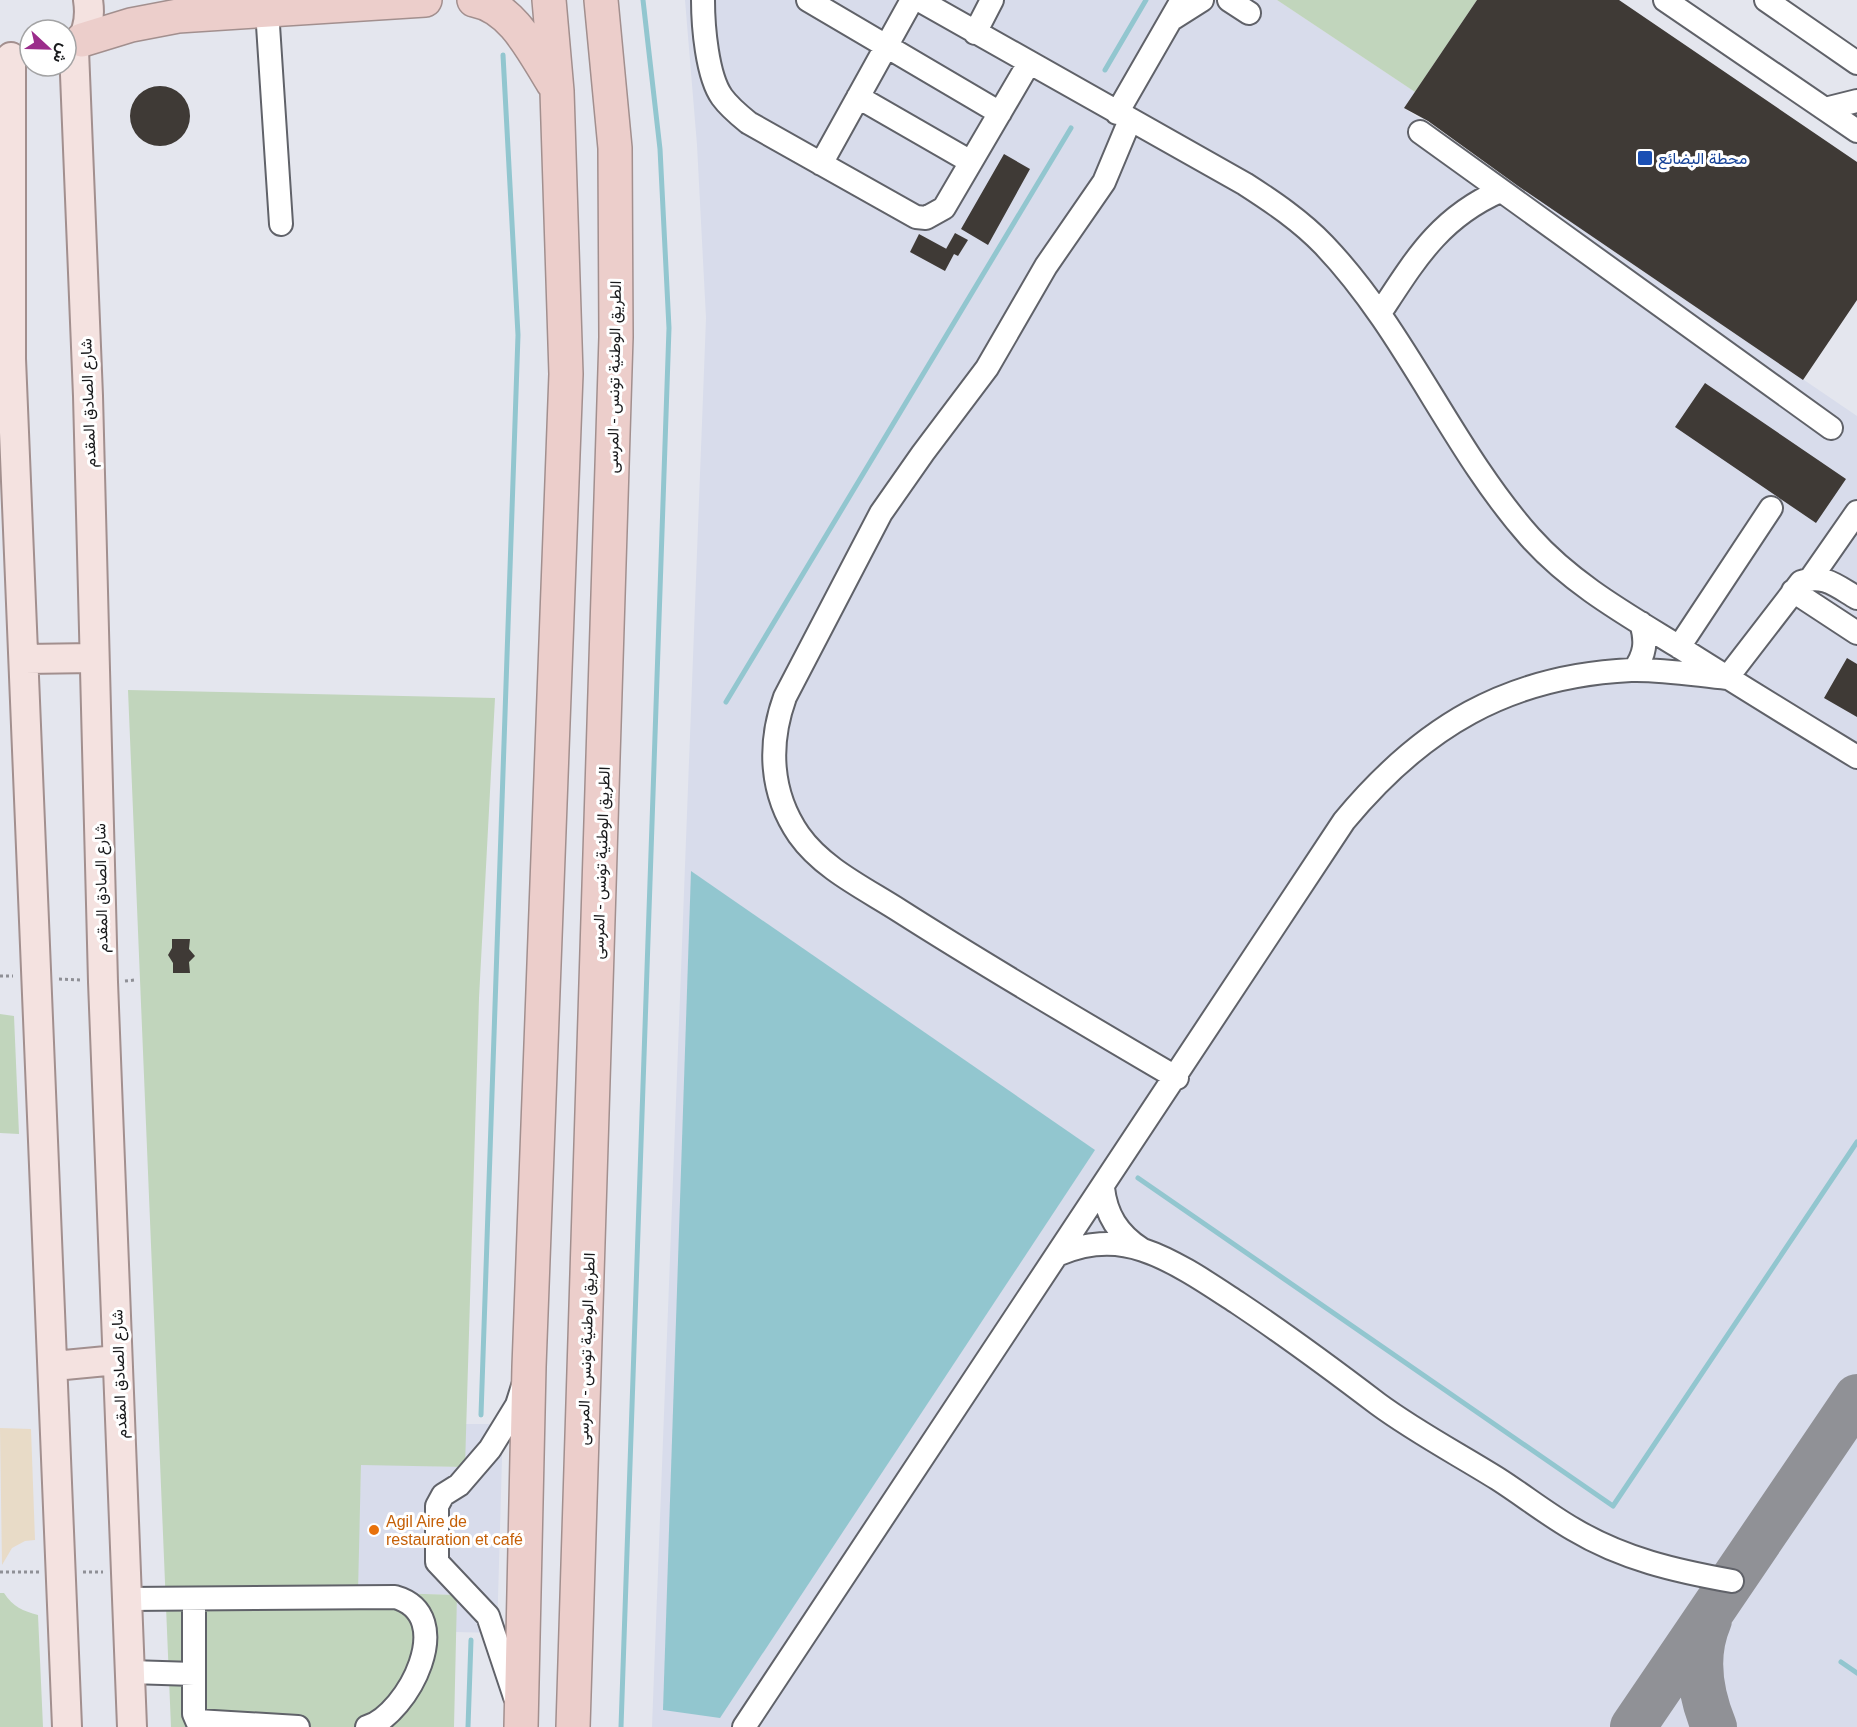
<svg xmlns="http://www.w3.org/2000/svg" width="1857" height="1727" viewBox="0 0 1857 1727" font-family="Helvetica,Vazirmatn,sans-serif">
<rect width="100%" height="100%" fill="#e4e6ee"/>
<path fill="#e8dbc7" d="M0 1428 31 1429 35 1540 25 1541 12 1548 2 1565Z"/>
<path fill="#d8dceb" d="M685 0H1277L1415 92 1404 108 1857 416V1727H652L706 318 697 145Z
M466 1424H503L497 1633 455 1632 457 1595 357 1592 361 1464 464 1467Z"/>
<path fill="#c1d5bc" d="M1277 0H1477L1415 92Z
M128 690 495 698 479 998 465 1467 361 1465 358 1592 457 1595 454 1727H171Z
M0 1014 14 1016 19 1134 0 1133Z
M0 1593H4C13 1607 23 1611 38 1615L43 1727H0Z"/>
<path fill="#92c6cf" d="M691 871 1095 1150 720 1718 663 1710Z"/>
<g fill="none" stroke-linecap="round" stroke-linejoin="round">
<path stroke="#92c6cf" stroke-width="5" d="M1105 70 1146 0
M726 702 1071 128
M1138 1178 1613 1506 1857 1142
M481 1415 518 335 503 55
M1841 1662 1857 1673
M468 1727 471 1640
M621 1727 669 328 660 149 643 0"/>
<path stroke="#909196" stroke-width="46" d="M1709 1620C1694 1655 1700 1693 1714 1727
M1633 1727 1857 1397"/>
</g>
<path fill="#3f3a36" d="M1477 0H1619L1857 162V300L1803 380 1518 186 1428 121 1404 108Z
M130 116a30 30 0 1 1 60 0a30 30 0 1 1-60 0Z
M1004 154 1030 169 988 245 961 229Z
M955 233 968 240 958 256 954 254 945 271 910 252 919 234 954 253 946 249Z
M1705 383 1846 479 1816 523 1675 427Z
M1847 658 1857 664V717L1824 698Z
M172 939H190L189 949 195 956 189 962 190 973H173V963L168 955 172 948Z"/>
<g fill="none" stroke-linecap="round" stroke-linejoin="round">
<defs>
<path id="minor" d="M703 0C703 26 707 76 722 97 730 108 739 115 749 123L916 217 926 218 944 208 1029 63
M808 0 1000 113
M919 0 1245 184C1273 202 1301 221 1324 245 1407 332 1451 448 1530 537 1571 583 1624 613 1676 645 1736 683 1796 720 1857 757
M1229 0 1249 13
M1665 0 1857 131
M1766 0 1857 63
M267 10 281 224
M1172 19 1202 0
M975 33 992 0
M858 97 971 162
M1825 109 1857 101
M1117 113 1182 0
M1130 120 1104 182 1046 266 987 368 923 453 881 513 785 697C768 744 770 793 799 835 823 869 866 889 900 911 991 969 1083 1023 1177 1078
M1420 132 1831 428
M821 164 912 0
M1380 313C1415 260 1439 218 1500 191
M1811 578 1857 512
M1793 591 1857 633
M1679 647 1771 508
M1634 670C1645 655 1647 642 1641 623
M1727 678 1801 582C1823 573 1838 587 1857 598
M1103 1188C1106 1215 1118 1234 1141 1249
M1059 1254C1085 1243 1115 1240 1143 1250 1176 1261 1209 1284 1238 1303 1286 1335 1332 1369 1378 1404 1416 1432 1458 1454 1498 1479 1523 1495 1547 1514 1573 1529 1623 1559 1676 1571 1732 1581
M127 1599 395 1597C459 1615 408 1714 367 1727
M194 1599V1714L197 1721 298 1727
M130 1672 194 1674
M515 1697 488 1616 437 1562V1506L443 1495 459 1485 490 1449 517 1405 523 1386
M744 1727 1344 821C1422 727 1507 676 1631 670 1662 669 1696 675 1727 678"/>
<path id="major" d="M74 50 88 396 103 982 132 1727
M70 52C87 41 91 19 88 0
M11 57V359L67 1727
M25 659 94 658
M54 1366 117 1360"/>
<path id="highway" d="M474 0C513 7 534 53 553 83
M82 40 131 25 178 16 425 0
M521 1727 529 1367 566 374 557 91 549 0
M573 1727 616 337 615 148 601 0"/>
</defs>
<use href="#minor" stroke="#606269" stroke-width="26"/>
<use href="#major" stroke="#a28f8e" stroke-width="32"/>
<use href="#highway" stroke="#a28f8e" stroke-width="36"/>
<path stroke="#8f9096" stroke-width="3" stroke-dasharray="3 3" stroke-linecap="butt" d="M0 976H13
M59 979 82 980
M125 981 135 980
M0 1572H40
M83 1572H103"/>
<use href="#minor" stroke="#fff" stroke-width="22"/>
<use href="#major" stroke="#f4e2e0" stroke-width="28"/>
<use href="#highway" stroke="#eccecb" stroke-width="33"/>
</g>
<rect fill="#1a4fb4" stroke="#fff" stroke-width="2" x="1637" y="150" width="16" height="16" rx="3"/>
<circle fill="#e8710a" stroke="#fff" stroke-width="2" cx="374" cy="1530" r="6"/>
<g text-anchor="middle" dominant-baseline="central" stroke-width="6" stroke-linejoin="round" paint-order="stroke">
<g font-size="16" fill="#164399" stroke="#fff" text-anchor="start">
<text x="1658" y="158">محطة البضائع</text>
</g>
<g font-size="16" fill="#191a1c" stroke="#fff">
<text transform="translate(614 377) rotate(-89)">الطريق الوطنية تونس - المرسى</text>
<text transform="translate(88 403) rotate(-92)">شارع الصادق المقدم</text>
<text transform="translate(601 863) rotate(-88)">الطريق الوطنية تونس - المرسى</text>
<text transform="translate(101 888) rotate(-91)">شارع الصادق المقدم</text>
<text transform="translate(586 1349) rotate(-88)">الطريق الوطنية تونس - المرسى</text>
<text transform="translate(119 1374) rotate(-92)">شارع الصادق المقدم</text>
</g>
<g font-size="16" fill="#c56008" stroke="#fff" text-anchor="start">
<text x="386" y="1521">Agil Aire de<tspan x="386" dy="18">restauration et café</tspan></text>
</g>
</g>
<g transform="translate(48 48) rotate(112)"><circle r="28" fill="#ffffff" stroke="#a3a3a4" stroke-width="1.5"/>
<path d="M0-4.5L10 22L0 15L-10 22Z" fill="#9b2c8b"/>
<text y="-9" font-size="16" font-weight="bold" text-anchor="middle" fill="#191a1c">ش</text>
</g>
</svg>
